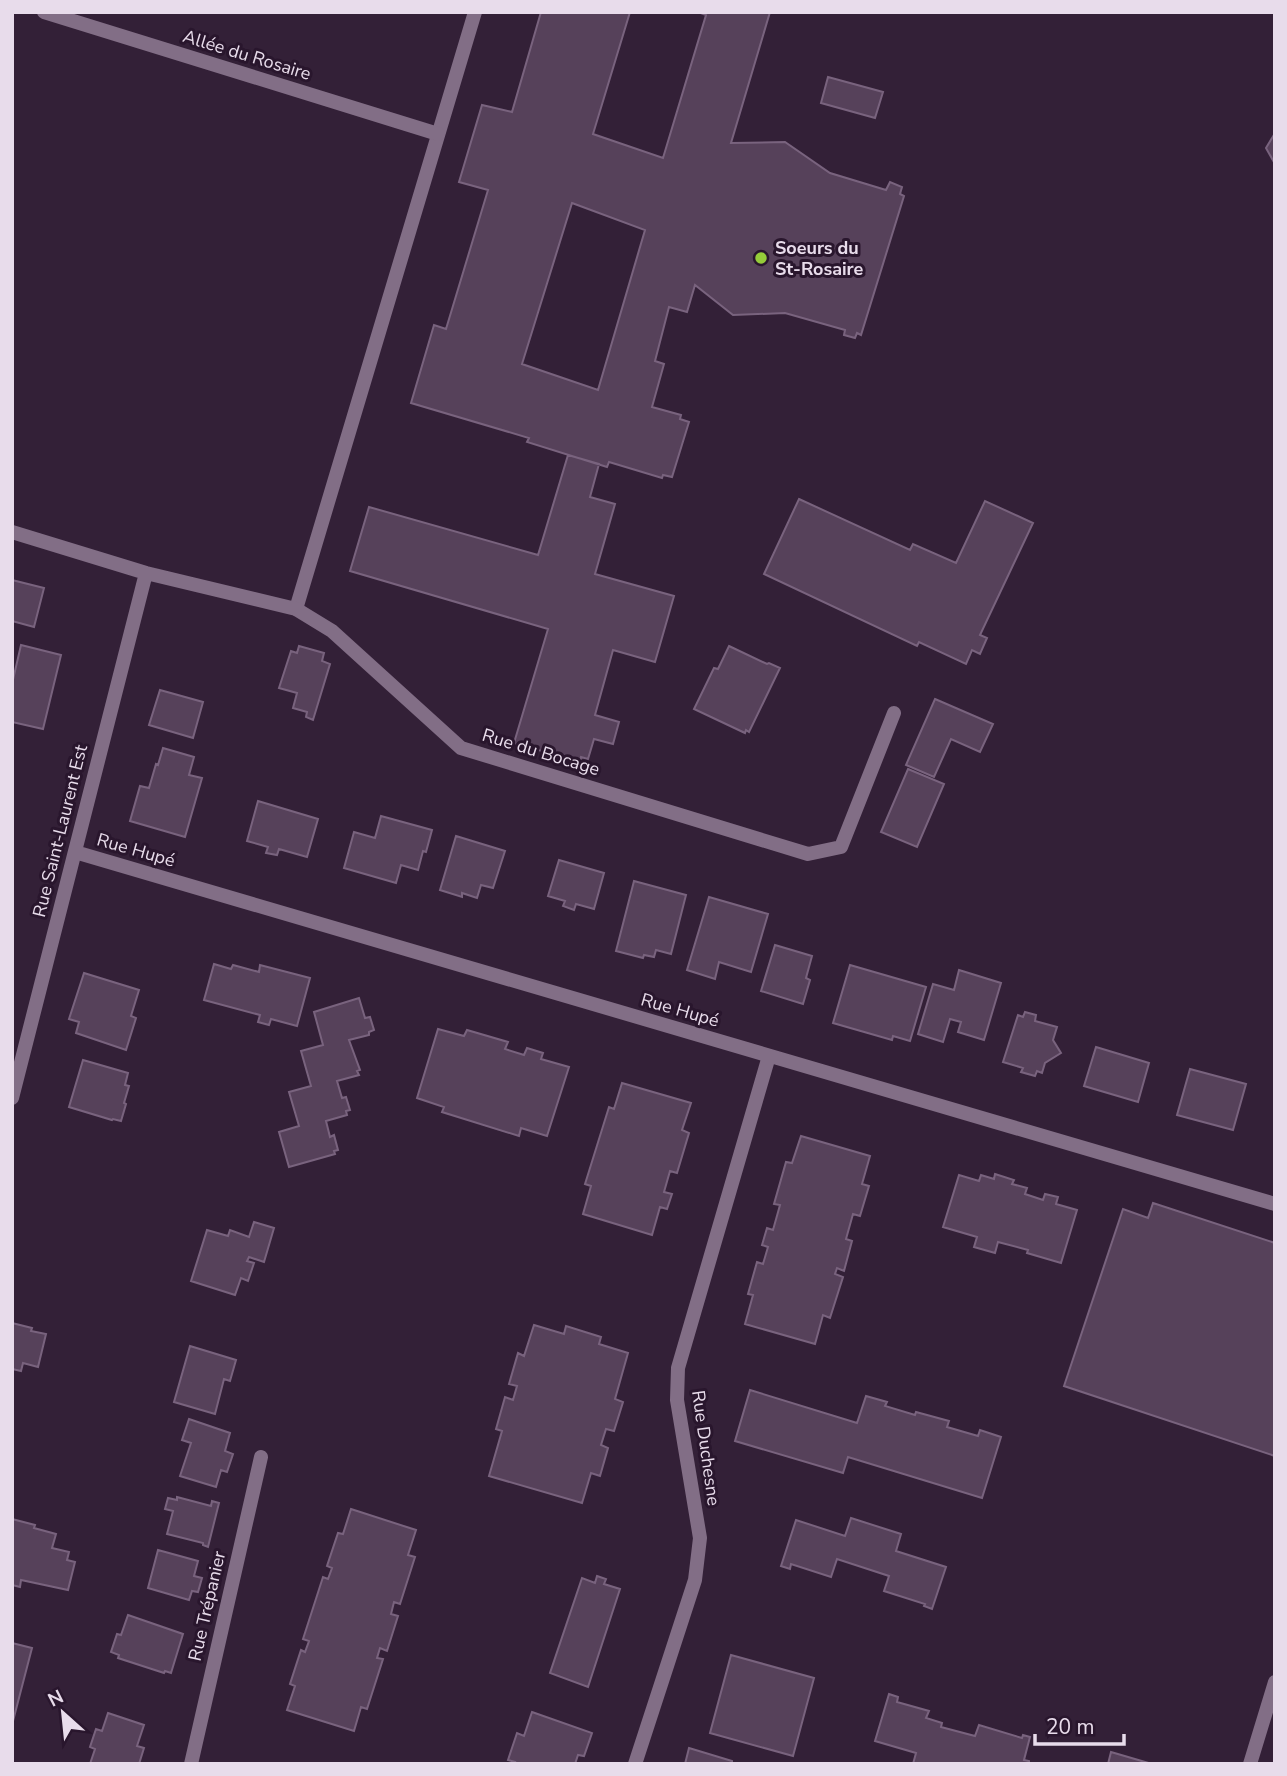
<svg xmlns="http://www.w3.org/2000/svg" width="1287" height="1776" viewBox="0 0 1287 1776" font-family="'Nunito Sans',sans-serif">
<rect width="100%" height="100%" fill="#332037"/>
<path fill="#56415a" stroke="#79637e" stroke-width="2" fill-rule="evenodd" d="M541 12H630L593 134 663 158 706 15 698 12H770L731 143 785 142 830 173 886 190 890 182 902 187 900 194 904 196 861 335 857 333 855 338 844 335 845 330 785 313 733 315 695 285 687 312 669 307 655 361 664 364 652 407 681 415 680 419 689 422 672 477 663 475 662 478 609 462 607 467 527 442 529 438 411 403 434 325 446 329 488 190 459 182 482 105 512 112ZM572 203 645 230 598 390 522 364Z
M828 77 883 92 875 118 821 103Z
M1275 133V164L1266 148Z
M568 455 599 464 590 497 615 504 595 574 674 596 655 662 613 650 595 715 619 722 613 744 594 739 588 759 581 757 580 762 514 743 548 629 350 571 369 507 538 555Z
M799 499 910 550 913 544 956 563 985 501 1033 523 980 635 987 638 980 654 972 650 966 664 919 642 917 646 764 574Z
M12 580 44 588 34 627 12 621Z
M21 645 61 655 43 729 12 722V684Z
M299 646 324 653 322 661 330 664 313 720 306 717 307 712 293 708 297 693 279 688 291 651 297 653Z
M729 646 767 664 769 663 780 668 749 732 746 730 745 733 694 709 714 668 718 669Z
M160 690 203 702 193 738 149 725Z
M935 699 993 724 980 752 951 739 934 777 906 765Z
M163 748 194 757 189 775 202 778 185 837 130 821 140 786 149 788 156 764 158 765Z
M908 769 944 784 917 847 881 832Z
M258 801 318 819 307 857 279 849 277 855 266 853 268 847 247 841Z
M381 816 432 830 426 852 423 851 418 870 401 865 396 883 344 868 354 832 375 838Z
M456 836 505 851 493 888 481 885 477 898 462 893V897L440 890Z
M559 860 604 873 594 909 576 904 574 910 563 906 565 901 548 896Z
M634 881 686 895 671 954 656 950 654 957 644 955 643 958 616 951Z
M709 897 768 914 751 972 719 962 715 979 687 970Z
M775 945 812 956 806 978 810 980 803 1004 761 991Z
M214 964 231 969 233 965 259 972 260 965 310 978 297 1026 271 1019 269 1025 258 1022 260 1015 204 1000Z
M850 965 926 987 910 1041 893 1036 892 1040 833 1023Z
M959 970 1001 983 984 1040 958 1032 961 1022 950 1019 943 1042 918 1034 933 984 954 990Z
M84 973 139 990 131 1016 136 1018 126 1050 76 1033 79 1022 69 1019Z
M359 998 365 1018 370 1017 374 1030 369 1032V1035L349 1040 360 1070 357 1071 359 1075 337 1081 342 1098 346 1097 350 1110 346 1111 347 1115 326 1121 330 1137 334 1135 338 1150 334 1151 335 1154 289 1167 279 1132 299 1126 289 1092 311 1086 301 1051 323 1045 314 1012Z
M1025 1012 1036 1015 1035 1021 1057 1027 1053 1040 1061 1053 1045 1063 1042 1073 1037 1071 1035 1076 1021 1072 1023 1068 1003 1062 1018 1015 1023 1017Z
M438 1029 464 1036 467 1030 508 1042 505 1049 524 1055 527 1048 543 1053 541 1059 569 1067 547 1136 521 1128 519 1136 442 1112 444 1107 417 1098Z
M1096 1047 1149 1063 1138 1102 1084 1086Z
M83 1060 128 1073 125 1085 129 1086 124 1103 126 1104 121 1121 113 1119 112 1120 69 1107Z
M1190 1069 1246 1084 1233 1130 1177 1115Z
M622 1083 691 1103 682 1130 689 1133 677 1173 670 1171 664 1192 672 1194 667 1209 660 1207 652 1235 583 1214 591 1186 585 1184 609 1107 614 1109Z
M801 1136 870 1156 862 1184 869 1186 860 1216 853 1214 846 1239 852 1241 844 1271 837 1268 835 1274 843 1277 830 1318 823 1315 815 1344 745 1324 753 1295 748 1294 757 1262 763 1264 768 1247 762 1245 767 1228 773 1230 780 1205 774 1204 786 1162 792 1163Z
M995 1174 1014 1180 1012 1184 1027 1188 1025 1194 1043 1200 1045 1194 1058 1197 1056 1204 1077 1210 1061 1263 1027 1253 1028 1250 998 1242 995 1253 974 1247 977 1237 943 1227 959 1175 979 1181 981 1175 994 1179Z
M1153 1203 1275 1243V1456L1064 1386 1123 1209 1148 1218Z
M254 1222 274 1228 264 1262 249 1257 247 1261 254 1263 248 1281 241 1278 235 1295 191 1281 207 1230 228 1236 230 1230 249 1237Z
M12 1323 32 1328 31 1331 46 1334 38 1367 23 1363 21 1371 12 1369Z
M534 1325 564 1334 566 1326 601 1337 599 1344 628 1353 615 1399 623 1402 614 1431 606 1429 601 1445 608 1448 600 1476 591 1473 582 1503 489 1476 502 1431 496 1429 505 1397 513 1400 517 1386 509 1384 518 1353 524 1356Z
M190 1346 236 1360 230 1381 224 1379 215 1414 174 1402Z
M750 1390 857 1423 866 1396 887 1402 885 1406 915 1415 916 1412 949 1421 947 1427 978 1436 980 1430 1001 1437 982 1498 848 1457 843 1473 735 1441Z
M189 1419 230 1433 225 1451 233 1454 227 1472 221 1470 216 1487 180 1476 191 1443 182 1440Z
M177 1497 211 1506 212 1501 219 1503 208 1547 203 1545V1543L167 1534 173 1511 165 1509 168 1498 177 1500Z
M351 1509 416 1530 408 1555 415 1557 400 1604 394 1602 391 1614 398 1616 387 1651 380 1648 377 1658 383 1659 367 1709 361 1707 354 1731 287 1710 295 1686 290 1684 301 1650 305 1652 309 1641 303 1639 323 1577 328 1579 332 1568 327 1566 338 1533 343 1534Z
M851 1518 901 1534 896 1551 946 1567 932 1609 924 1606 925 1604 884 1591 889 1576 837 1559 831 1577 791 1564 790 1569 781 1566 796 1520 845 1536Z
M12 1519 35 1525 34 1528 56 1534 52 1548 69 1552 67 1560 75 1562 68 1590 21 1580 20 1587 12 1585Z
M158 1550 198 1561 194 1576 202 1578 198 1592 192 1591 189 1600 148 1588Z
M597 1576 606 1579 604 1584 620 1589 588 1687 550 1673 582 1578 595 1583Z
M128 1615 183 1634 171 1673 165 1671 164 1673 118 1658 119 1655 111 1652 117 1634 121 1635Z
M12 1643 32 1648 13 1721 12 1720Z
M731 1655 814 1678 793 1756 710 1733Z
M889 1694 898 1697 897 1702 929 1711 926 1718 942 1723 941 1727 975 1736 979 1725 1022 1738 1023 1735 1030 1737 1024 1760 1029 1761V1764H913L916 1753 875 1741Z
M532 1712 592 1733 584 1756 578 1755 575 1764H514L515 1762 508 1760 517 1733 524 1736Z
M108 1713 144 1725 137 1746 144 1748 139 1764H90L95 1749 90 1747 96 1729 102 1731Z
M689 1748 732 1761V1764H685Z
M1111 1752 1152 1764H1108Z"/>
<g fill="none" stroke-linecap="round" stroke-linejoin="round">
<path stroke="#826e86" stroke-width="14" d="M296 609 475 12"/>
<path stroke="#826e86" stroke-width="14" d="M44 12 438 134
M12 532 146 573 296 609 332 631 461 748 808 854 841 847 894 713
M75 852 1275 1204
M12 1098 146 573
M191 1764 261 1457
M635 1764 695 1580 700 1538 677 1400 678 1368 769 1056
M1250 1764 1275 1682"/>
</g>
<circle fill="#95cc3a" stroke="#29162d" stroke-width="2.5" cx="761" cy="258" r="7"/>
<g text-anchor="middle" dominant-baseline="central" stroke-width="6" stroke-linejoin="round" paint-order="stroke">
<g font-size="18" fill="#e8dceb" stroke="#29162d">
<text transform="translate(247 55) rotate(17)">Allée du Rosaire</text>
<text transform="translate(541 752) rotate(17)">Rue du Bocage</text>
<text transform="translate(60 831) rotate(-76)">Rue Saint-Laurent Est</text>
<text transform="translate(136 850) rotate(16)">Rue Hupé</text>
<text transform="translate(680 1010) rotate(16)">Rue Hupé</text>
<text transform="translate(706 1448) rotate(82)">Rue Duchesne</text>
<text transform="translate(207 1606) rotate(-77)">Rue Trépanier</text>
</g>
<g font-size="18" font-weight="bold" fill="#e8dceb" stroke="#29162d" text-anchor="start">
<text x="775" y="248">Soeurs du<tspan x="775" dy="21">St-Rosaire</tspan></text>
</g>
</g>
<rect width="1287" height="1776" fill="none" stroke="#e8dceb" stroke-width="28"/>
<g transform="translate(63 1713) rotate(333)" stroke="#29162d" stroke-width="5" paint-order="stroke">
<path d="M0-5L12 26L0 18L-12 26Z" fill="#e8dceb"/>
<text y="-10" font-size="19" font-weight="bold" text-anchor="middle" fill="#e8dceb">N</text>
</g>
<path d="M1035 1734v10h89v-10" fill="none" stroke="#e8dceb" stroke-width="3.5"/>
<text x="1046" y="1734" font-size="21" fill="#e8dceb" stroke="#29162d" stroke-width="5" paint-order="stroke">20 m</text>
</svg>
